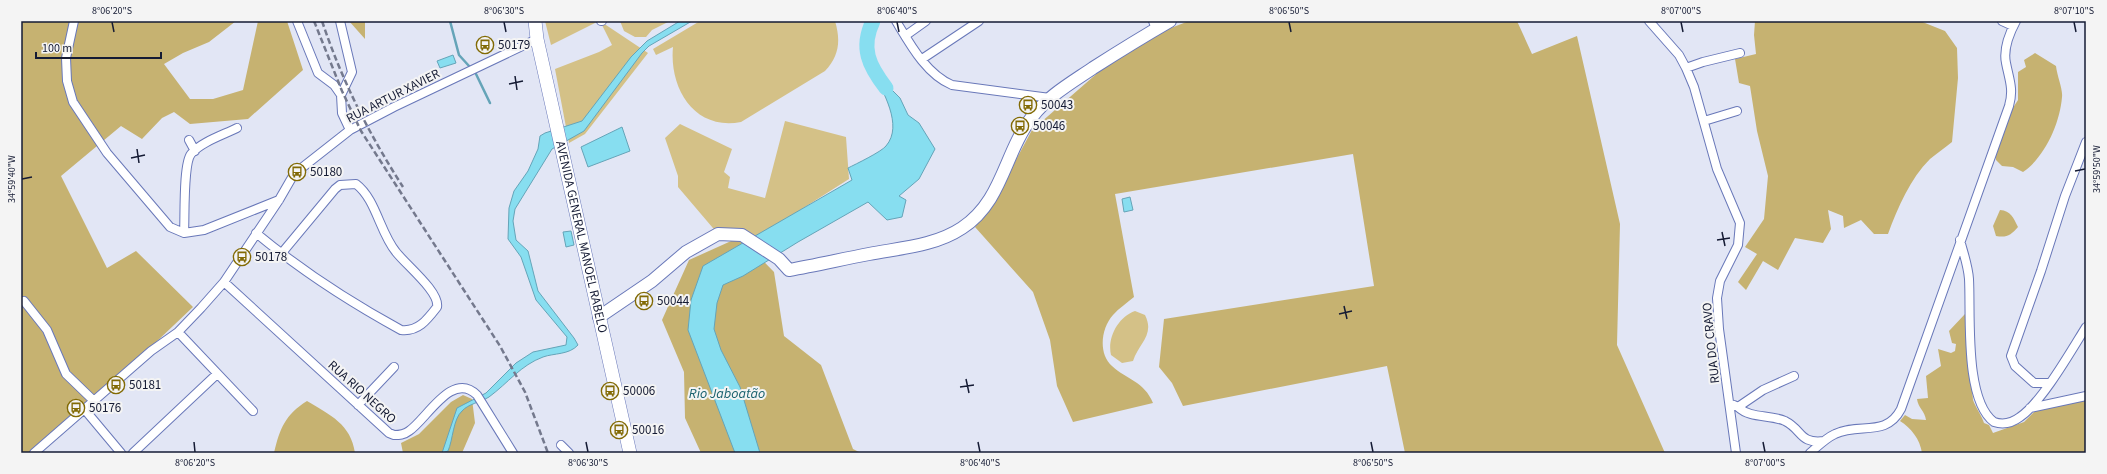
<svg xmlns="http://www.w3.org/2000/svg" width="2107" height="474" viewBox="0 0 2107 474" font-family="'Source Sans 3',sans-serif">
<rect width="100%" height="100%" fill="#e2e6f5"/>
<path fill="#d4c187" d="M545 21H599L551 45Z
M600 21 648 53 585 134 569 143 555 69 599 52 612 45Z
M620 21H670L652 30 646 37H635L624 31Z
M700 21H835C841 41 839 56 825 71L741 122C694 131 669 88 673 47L656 55 653 49Z
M785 121 846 137 849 179 764 233 747 238 718 234 678 187V176L665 138 680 124 732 149 724 172 730 177 728 188 765 198Z
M1135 311 1145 315C1155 335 1139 343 1133 361L1122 363 1111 355C1107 338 1118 317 1135 311Z"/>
<path fill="#c6b271" d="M21 21H236L209 42 183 53 164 64 190 99H213L243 90 258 21H287L303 70 248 119 190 124 174 112 162 118 142 139 121 126 61 176 107 268 136 251 193 307 94 401 30 453H21Z
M349 21H365V39Z
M1189 21H1517L1532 54 1577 36 1620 224 1617 345 1665 453H1405L1387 366 1183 406 1172 383 1159 367 1164 319 1374 286 1353 154 1115 194 1134 297C1127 303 1119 308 1113 315 1101 328 1098 354 1112 366 1127 380 1144 381 1153 403L1073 422 1057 386 1050 340 1033 292 975 227 1003 184 1032 130 1132 43Z
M1755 21H1920L1945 31 1957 48 1958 78 1952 142C1945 148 1937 153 1930 159 1910 179 1898 207 1888 234H1874L1861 220 1844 228 1843 216 1828 210 1831 229 1823 243 1795 238 1778 270 1763 261 1746 290 1738 282 1757 254 1745 247 1764 219 1768 176 1757 131 1750 86 1739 83 1735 59 1756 54 1754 35Z
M2035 53 2056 66C2057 76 2063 89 2062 97 2060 123 2045 157 2023 172L2013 167 2002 166 1996 160 1995 151 2009 114 2018 100V72L2026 67 2024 60Z
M2000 210C2011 211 2013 217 2018 227 2011 235 2007 238 1996 236L1993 226Z
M740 237 774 272 784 336 821 365 853 449 861 453H701L685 418 684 372 662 320 689 260Z
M1965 314 1973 400C1976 408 1981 414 1984 423L1989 425 1993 433 2024 422 2035 411 2086 400V453H1922C1920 439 1911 428 1900 421L1905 415 1912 419 1926 420C1925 411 1918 408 1917 399L1928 398 1926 376 1941 366 1938 349 1951 353 1955 351 1956 344 1952 343 1949 331Z
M463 395 472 399 475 423 462 453H403L401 443 419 434 451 402Z
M307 401C330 415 351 424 355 453H274C280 428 285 415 307 401Z"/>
<path fill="#87def0" stroke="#65a4b8" d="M680 21H692L649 46 642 53 584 131 552 149 515 209 513 221 516 240 528 251 538 291 574 338 578 345C569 355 554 353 543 357 521 365 508 383 489 397 481 402 468 404 462 411 453 419 453 440 448 451L442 453 457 408 486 393 516 363 533 352 566 345 567 337 536 300 521 257 508 239 509 208 514 191 528 171 538 149 540 136 545 133 582 121 631 57 647 41Z
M453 55 456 63 440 68 437 61Z
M873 71 900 98 908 115 919 123 935 149 919 179 899 196 906 200 902 217 887 220 868 202 798 242 743 276 723 285 717 303 714 329 721 350 740 387 760 453H735L688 330 691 300 703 266 852 180 848 168C856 164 881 152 886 146 904 125 882 91 873 71Z
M622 127 630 151 588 167 581 147Z
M1130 197 1133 210 1124 212 1122 199Z
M571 231 574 245 566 247 563 232Z"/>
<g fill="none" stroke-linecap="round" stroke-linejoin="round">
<path stroke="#65a4b8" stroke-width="2.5" d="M450 21 459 55 469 66
M476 74 490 103"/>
<path stroke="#87def0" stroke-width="15" d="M873 21C860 48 869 66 886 88"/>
<defs>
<path id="street" d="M74 21 66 58 67 81 73 102 107 153 170 227 184 233 204 230 279 200
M297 21 318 73 334 85 341 95 342 113 350 130
M340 21 352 72 341 95
M601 21H602
M896 21C910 44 926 74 952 85L1050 98
M1153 21 1156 29
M1649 21 1679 55 1686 68 1694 87 1717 169 1740 223 1738 245 1720 281 1717 298 1719 329 1736 453
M2002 21 2013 26
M905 36 926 21
M922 59 979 21
M1686 68 1703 62 1740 53
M1704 121 1737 111
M189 140 195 151
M184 233C185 218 183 164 191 154 201 142 223 135 237 128
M256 233C303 272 348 301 401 330 418 332 427 320 437 307 440 292 406 265 396 252 380 233 376 199 356 184L340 185 335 189 281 254
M1960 240C1963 252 1968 265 1969 279 1971 314 1964 400 1994 422 2003 425 2012 423 2020 417 2042 402 2071 351 2086 327
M224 282 389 433 394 435C399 435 404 435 409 431 427 419 452 370 477 395L513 453
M24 301 47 330 66 374 94 401
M178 332 253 411
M2049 383H2034L2015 366 2011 356 2041 271 2065 196 2086 142
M358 405 394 367
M1734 405 1738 407 1763 390 1794 376
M1738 407C1751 419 1769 414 1785 421 1803 430 1799 444 1824 441
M2030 408 2086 396
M85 410 121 453
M561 445 569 453
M34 453 151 351 178 332 201 308 224 282 279 200 294 174 350 130 394 107 537 39
M133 453 217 374
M1810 453C1818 446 1826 438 1835 434 1859 422 1886 438 1901 409L2009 106C2014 89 2009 79 2006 63 2003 49 2009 34 2016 21"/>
<path id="secondary" d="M599 317 652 281 686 252 718 234 742 235 779 259 789 270C816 265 843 259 869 254 900 248 935 246 962 228 1003 201 1004 153 1032 117 1048 96 1071 83 1093 68 1118 52 1144 36 1170 21"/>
<g id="primary">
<path id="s1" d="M535 21 537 39 630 453"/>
</g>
</defs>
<use href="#street" stroke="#6978b9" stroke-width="10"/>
<use href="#secondary" stroke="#6978b9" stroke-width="14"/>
<use href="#primary" stroke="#6978b9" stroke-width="14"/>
<use href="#street" stroke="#fff" stroke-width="8"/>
<use href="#secondary" stroke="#fff" stroke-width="12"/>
<use href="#primary" stroke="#fff" stroke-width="13"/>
<path stroke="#74798d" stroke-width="2.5" stroke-dasharray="6 3" stroke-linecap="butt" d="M314 21 342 91 361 131 500 346 525 392 548 453
M322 21C342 81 369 134 403 187"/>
</g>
<path fill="none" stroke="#151b34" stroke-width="1.5" d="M112 22 114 32M504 22 506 32M897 22 899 32M1289 22 1291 32M1681 22 1683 32M2074 22 2076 32M515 76 517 90M509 84 523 81M137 149 139 163M131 158 145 155M2075 171 2085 169M22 179 32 177M1722 232 1725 246M1717 240 1730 238M1344 306 1347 319M1339 314 1352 311M966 379 969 393M960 387 974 385M194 442 195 452M586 442 588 452M978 442 980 452M1371 442 1373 452M1763 442 1765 452"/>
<defs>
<symbol id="bus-ring" viewBox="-11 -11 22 22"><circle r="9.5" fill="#f4f4f4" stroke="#826a04" stroke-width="1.5"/><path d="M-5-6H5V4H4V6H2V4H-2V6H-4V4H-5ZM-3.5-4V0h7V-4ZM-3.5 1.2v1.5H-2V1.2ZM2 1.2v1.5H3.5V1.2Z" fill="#826a04"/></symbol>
</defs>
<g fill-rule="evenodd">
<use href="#bus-ring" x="475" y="35" width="20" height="20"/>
<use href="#bus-ring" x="1018" y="95" width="20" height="20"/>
<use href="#bus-ring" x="1010" y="116" width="20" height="20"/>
<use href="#bus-ring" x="287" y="162" width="20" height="20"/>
<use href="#bus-ring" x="232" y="247" width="20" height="20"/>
<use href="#bus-ring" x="634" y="291" width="20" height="20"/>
<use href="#bus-ring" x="106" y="375" width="20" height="20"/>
<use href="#bus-ring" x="600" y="381" width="20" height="20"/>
<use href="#bus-ring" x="66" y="398" width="20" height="20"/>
<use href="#bus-ring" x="609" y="420" width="20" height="20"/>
</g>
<g text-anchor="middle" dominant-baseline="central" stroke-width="4" stroke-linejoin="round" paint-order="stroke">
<g font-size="13" fill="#151b34" stroke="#f4f4f4" text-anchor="start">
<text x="498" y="45">50179</text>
<text x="1041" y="105">50043</text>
<text x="1033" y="126">50046</text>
<text x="310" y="172">50180</text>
<text x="255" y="257">50178</text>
<text x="657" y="301">50044</text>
<text x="129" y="385">50181</text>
<text x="623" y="391">50006</text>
<text x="89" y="408">50176</text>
<text x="632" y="430">50016</text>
</g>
<g font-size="13" fill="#151b34" stroke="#f4f4f4">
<text transform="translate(393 96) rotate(-27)">RUA ARTUR XAVIER</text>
<text stroke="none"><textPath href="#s1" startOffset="221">AVENIDA GENERAL MANOEL RABELO</textPath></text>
<text transform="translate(1711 343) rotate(-96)">RUA DO CRAVO</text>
<text transform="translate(362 392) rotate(42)">RUA RIO NEGRO</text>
</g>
<g font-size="14" font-style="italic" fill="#1b626f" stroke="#f4f4f4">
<text x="727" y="394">Rio Jaboatão</text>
</g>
</g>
<rect width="2107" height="474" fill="none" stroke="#f4f4f4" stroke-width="44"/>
<path d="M36 52v6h125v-6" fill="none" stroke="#151b34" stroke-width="2"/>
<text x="42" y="52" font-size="12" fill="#151b34" stroke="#f4f4f4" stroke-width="3" paint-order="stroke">100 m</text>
<rect x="22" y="22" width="2063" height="430" fill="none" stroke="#151b34" stroke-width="1.5"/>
<g font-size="10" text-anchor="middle" fill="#151b34">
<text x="112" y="14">8°06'20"S</text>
<text x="504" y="14">8°06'30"S</text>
<text x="897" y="14">8°06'40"S</text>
<text x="1289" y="14">8°06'50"S</text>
<text x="1681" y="14">8°07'00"S</text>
<text x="2074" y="14">8°07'10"S</text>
<text transform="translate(2096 169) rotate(-90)" y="4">34°59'50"W</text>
<text transform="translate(11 179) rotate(-90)" y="4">34°59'40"W</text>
<text x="195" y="466">8°06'20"S</text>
<text x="588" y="466">8°06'30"S</text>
<text x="980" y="466">8°06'40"S</text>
<text x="1373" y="466">8°06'50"S</text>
<text x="1765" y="466">8°07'00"S</text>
</g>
</svg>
